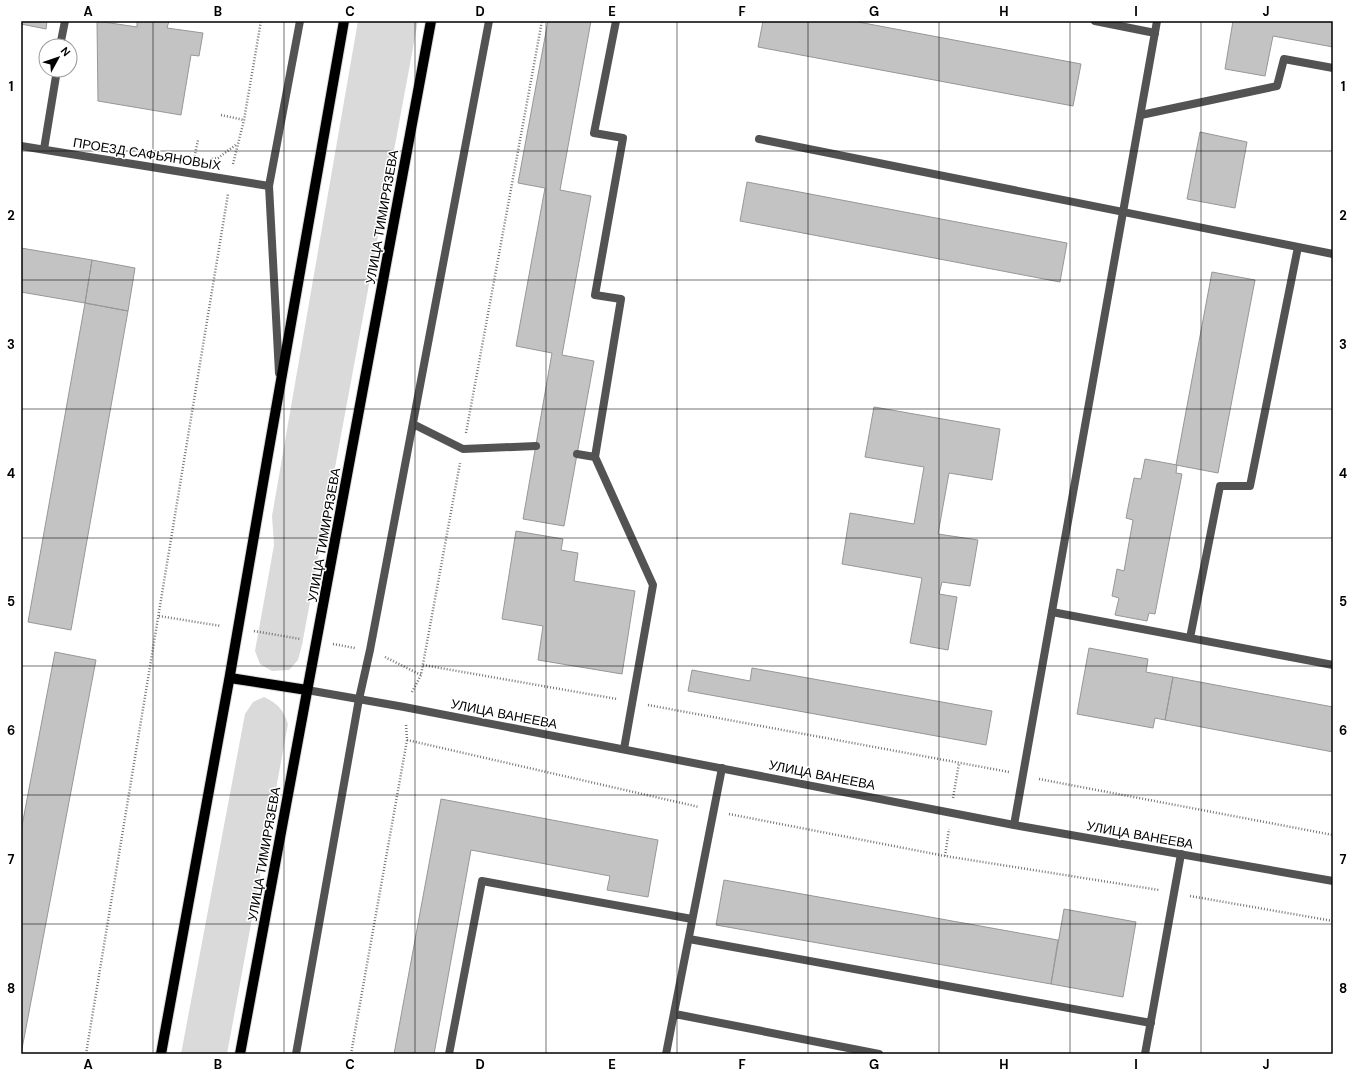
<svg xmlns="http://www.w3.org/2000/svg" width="1354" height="1075" viewBox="0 0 1354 1075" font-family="'DM Sans',sans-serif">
<rect width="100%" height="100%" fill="#fff"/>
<path fill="#dadada" d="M358 21H418L302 645 298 660 289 670 272 671 260 664 255 651 274 545 272 516Z
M264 697C278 704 283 709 288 724L227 1054H181L245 714 253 702Z"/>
<path fill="#c3c3c3" stroke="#979797" d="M21 21H47L46 29 21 24Z
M97 21 137 27V21H169L167 28 203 33 199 56 191 55 181 115 98 101Z
M548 21H591L560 190 591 196 562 355 594 361 564 526 523 519 552 353 516 346 545 188 518 183Z
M763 21H853L1081 64 1073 106 758 47Z
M1233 21H1333V47L1273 36 1265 76 1225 69Z
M1200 132 1247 142 1235 208 1187 199Z
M747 182 1067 243 1060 282 740 221Z
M21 248 92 260 85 303 21 292Z
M92 260 135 268 128 311 85 303Z
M1212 272 1255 280 1218 473 1176 465Z
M85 303 128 311 71 630 28 622Z
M874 407 1000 429 992 480 949 473 938 534 978 540 970 586 942 582 939 594 957 597 948 650 910 643 922 578 842 564 850 513 914 524 924 467 865 457Z
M1145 459 1177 465 1176 473 1182 474 1155 614 1149 613 1147 621 1115 615 1119 598 1112 596 1117 569 1124 571 1133 520 1126 518 1134 478 1141 479Z
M516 531 563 539 561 550 578 553 574 581 635 591 622 674 538 660 543 626 502 619Z
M1089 648 1148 659 1146 672 1173 677 1165 720 1155 718 1153 728 1077 714Z
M55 652 96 660 21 1054V831Z
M752 668 992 711 986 745 688 691 692 670 750 681Z
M1173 677 1333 707V752L1165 720Z
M441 799 658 840 648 897 607 890 610 876 471 850 434 1054H394Z
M724 880 1058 940 1051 984 716 925Z
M1064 909 1136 922 1123 997 1051 984Z"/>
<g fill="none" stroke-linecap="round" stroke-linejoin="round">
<defs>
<path id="primary" d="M230 678 307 690
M161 1054C184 928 208 802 230 675 268 457 304 239 344 21
M240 1054 431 21"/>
</defs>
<use href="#primary" stroke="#dbdbdb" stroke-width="12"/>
<path stroke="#757575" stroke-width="2.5" stroke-dasharray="1 2" stroke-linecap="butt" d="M221 115 244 120
M194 159 198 140
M212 159 218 158 237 144
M233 164 244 120 261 21
M466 433 542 21
M159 616 221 626
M254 631 300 639
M333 644 355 648
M385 657 421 675
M423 665 617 699
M412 692 421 675 460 463
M648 705 1009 772
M407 740 699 807
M1039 779 1333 835
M953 798 959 763
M729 814 945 856 1159 890
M945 856 949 829
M1190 896 1333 921
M86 1054 228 194
M351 1054 407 740 406 724"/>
<path stroke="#535353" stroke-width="8" d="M616 21 594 133 623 138 595 295 621 299 595 457 653 585 624 749
M1095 21 1155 33
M60 46 65 21
M1141 115 1277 86 1284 59 1333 68
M759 139 1333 254
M44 149 57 70
M279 373 269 186 300 21
M413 424 463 449 536 446
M577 454 595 457
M1052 612 1333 665
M1190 638 1220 486H1250L1298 247
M689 939 1151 1023
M675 1014 879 1054
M296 1054 359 699 370 650 489 21
M449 1054 482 881 692 919
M666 1054 722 768
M1145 1054 1181 854"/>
<path stroke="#535353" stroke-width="8" d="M21 146 269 186
M307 690 404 707 1014 825 1333 881
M1014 825 1157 21"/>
<use href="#primary" stroke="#000" stroke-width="10"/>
</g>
<path fill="none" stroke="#000" stroke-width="1" stroke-opacity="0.55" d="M153 21V1054M284 21V1054M415 21V1054M546 21V1054M677 21V1054M808 21V1054M939 21V1054M1070 21V1054M1201 21V1054M21 151H1333M21 280H1333M21 409H1333M21 538H1333M21 666H1333M21 795H1333M21 924H1333"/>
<g text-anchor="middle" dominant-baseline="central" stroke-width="3" stroke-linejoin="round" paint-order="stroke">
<g font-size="13" fill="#000" stroke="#fff">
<text transform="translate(147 154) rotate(9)">ПРОЕЗД САФЬЯНОВЫХ</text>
<text transform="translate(382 217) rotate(-80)">УЛИЦА ТИМИРЯЗЕВА</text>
<text transform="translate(324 535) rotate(-80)">УЛИЦА ТИМИРЯЗЕВА</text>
<text transform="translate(504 714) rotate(11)">УЛИЦА ВАНЕЕВА</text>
<text transform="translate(822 775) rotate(11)">УЛИЦА ВАНЕЕВА</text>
<text transform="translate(1140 835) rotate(10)">УЛИЦА ВАНЕЕВА</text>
<text transform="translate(264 854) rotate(-80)">УЛИЦА ТИМИРЯЗЕВА</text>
</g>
</g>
<rect width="1354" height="1075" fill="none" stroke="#ffffff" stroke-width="44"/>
<g transform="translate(58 58) rotate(50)"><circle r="19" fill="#ffffff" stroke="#999999"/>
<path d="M0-3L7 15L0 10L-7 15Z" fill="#000000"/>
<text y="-6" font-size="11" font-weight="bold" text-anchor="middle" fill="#000000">N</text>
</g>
<rect x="22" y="22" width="1310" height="1031" fill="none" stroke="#000" stroke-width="1.5"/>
<g font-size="13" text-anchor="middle" font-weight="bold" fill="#000">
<text x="88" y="16">A</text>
<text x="218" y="16">B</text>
<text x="350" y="16">C</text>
<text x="480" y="16">D</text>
<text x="612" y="16">E</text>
<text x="742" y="16">F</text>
<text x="874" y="16">G</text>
<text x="1004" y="16">H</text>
<text x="1136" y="16">I</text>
<text x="1266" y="16">J</text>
<text x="11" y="91">1</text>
<text x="1343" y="91">1</text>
<text x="11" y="220">2</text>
<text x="1343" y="220">2</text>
<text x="11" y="349">3</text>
<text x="1343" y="349">3</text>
<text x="11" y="478">4</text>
<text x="1343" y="478">4</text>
<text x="11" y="606">5</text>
<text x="1343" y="606">5</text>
<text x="11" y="735">6</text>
<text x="1343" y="735">6</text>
<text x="11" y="864">7</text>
<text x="1343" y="864">7</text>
<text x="11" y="993">8</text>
<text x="1343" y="993">8</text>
<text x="88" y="1069">A</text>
<text x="218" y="1069">B</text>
<text x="350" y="1069">C</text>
<text x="480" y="1069">D</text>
<text x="612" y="1069">E</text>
<text x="742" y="1069">F</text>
<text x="874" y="1069">G</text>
<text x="1004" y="1069">H</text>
<text x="1136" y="1069">I</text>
<text x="1266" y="1069">J</text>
</g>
</svg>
